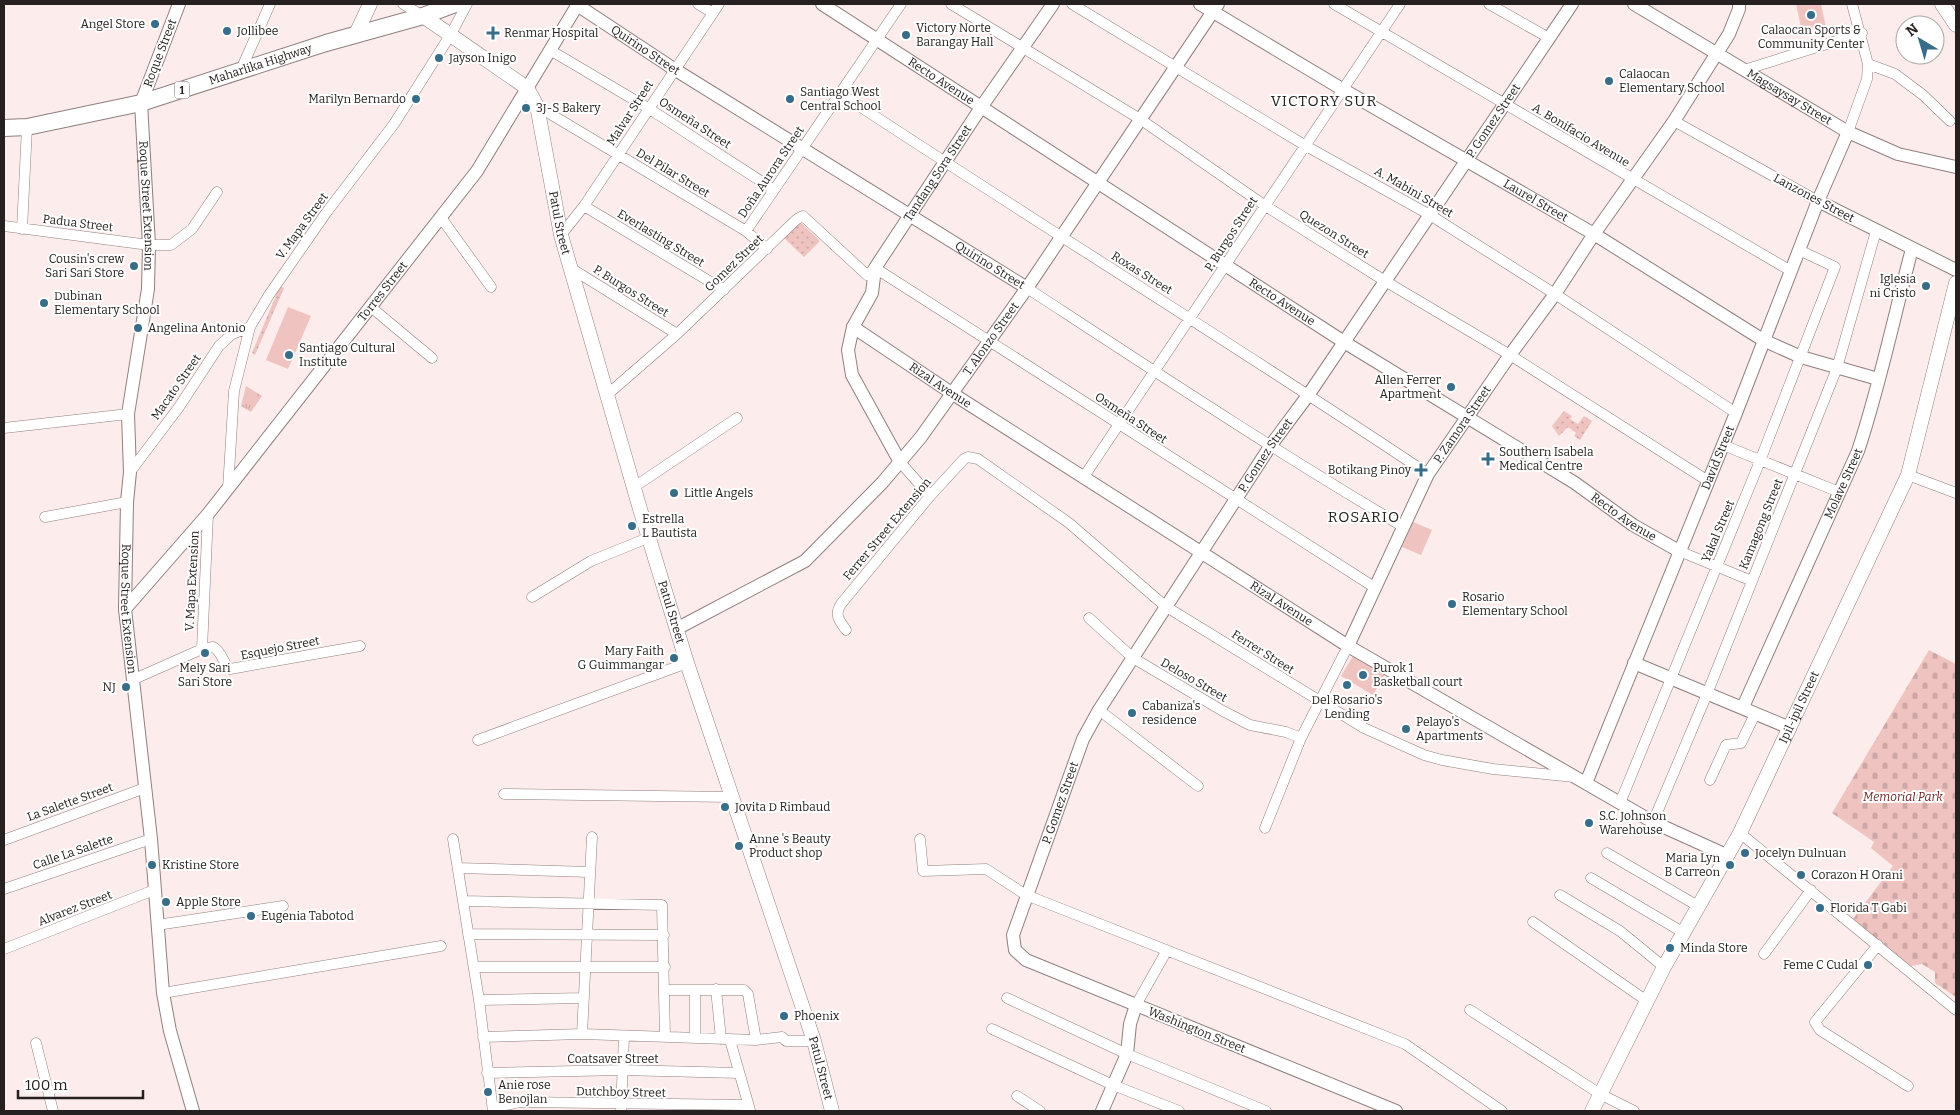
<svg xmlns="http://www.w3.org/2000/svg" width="1960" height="1115" viewBox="0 0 1960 1115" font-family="Bitter,serif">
<defs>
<pattern id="grass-dots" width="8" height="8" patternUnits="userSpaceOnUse" patternTransform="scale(1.25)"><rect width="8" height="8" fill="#efc3c0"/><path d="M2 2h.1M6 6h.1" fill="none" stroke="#cda7a5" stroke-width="1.8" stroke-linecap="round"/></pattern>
<pattern id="cemetery-stones" width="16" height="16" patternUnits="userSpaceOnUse" patternTransform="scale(1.25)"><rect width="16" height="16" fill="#efc3c0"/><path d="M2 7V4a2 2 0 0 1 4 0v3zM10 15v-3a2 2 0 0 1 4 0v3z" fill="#cda7a5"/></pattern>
<pattern id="park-tufts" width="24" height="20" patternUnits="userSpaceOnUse" patternTransform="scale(1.25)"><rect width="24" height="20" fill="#efc3c0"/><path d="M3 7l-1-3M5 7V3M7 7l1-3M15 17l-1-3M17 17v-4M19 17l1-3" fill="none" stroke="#cda7a5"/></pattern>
</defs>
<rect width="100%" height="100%" fill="#fceceb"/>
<path fill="url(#grass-dots)" d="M800 222 820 241 804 257 784 238Z
M280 286 284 288 255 355 252 353Z
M1564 411 1572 416 1570 419 1578 424 1584 416 1592 421 1580 440 1574 436 1576 433 1568 427 1559 436 1552 426Z"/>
<path fill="url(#cemetery-stones)" d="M1929 650 1956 664V997L1935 983V972L1922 964 1911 966 1853 919 1893 866 1871 848 1874 842 1832 813Z"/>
<path fill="url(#park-tufts)" d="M246 386 262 396 251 412 241 406Z"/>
<path fill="#efc3c0" d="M1796 4H1821L1826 27 1802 32Z
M288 307 311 316 288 369 266 360Z
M1413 522 1432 530 1421 555 1402 547Z
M1353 656 1385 674 1373 695 1341 676Z"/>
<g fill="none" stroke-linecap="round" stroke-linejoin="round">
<defs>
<path id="minor" d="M403 4 423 16
M698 4 713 13
M951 4 1140 119 1264 205 1385 281 1510 355 1708 481
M1072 4 1306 146 1430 215 1555 294 1736 413
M1334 4 1791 271
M1489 4 1549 38
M550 50 648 108 773 189
M1868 64 1895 74 1923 95 1950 121
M1744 70 1862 33
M240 72 270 4
M841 94C1035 222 1234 344 1428 474
M537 106 746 231 767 249
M1674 121 1818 201
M1848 132 1867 79 1868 64 1852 4
M584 206 724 290
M442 219 491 287
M4 226 149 245H171L192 229 217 192
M22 229 27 127
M746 231 901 4
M561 235 584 206 719 4
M572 269 677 334
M1027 288C1151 369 1275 451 1402 526
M372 308 432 358
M608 394 677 334 797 219 803 216 867 275 875 268 1374 587
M4 428 128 414
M1723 445 1839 492
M900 462 930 496
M130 472 179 407 219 346 232 334 250 327
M1908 475 1956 493
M1083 478 1400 4
M634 487 737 418
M228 489 234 391 250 327 269 295 326 213 394 124 451 34 467 4
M45 517 127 502
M1679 551 1752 581
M532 597 591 561 650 537
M1089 618 1133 658 1223 711 1250 725 1286 732 1301 738
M846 630C839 620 834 615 841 604L930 496 964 459 968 457 978 459 1069 523 1165 606 1364 728 1424 755 1442 760 1493 769 1574 777
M202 649 208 514
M132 680 202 649 213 647C223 652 222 663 230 669L360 646
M1099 710 1198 786
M478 740 687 663
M1710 780 1726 745 1741 743 1755 714
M504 794 732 797
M1620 803 1760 461 1835 267 1799 250
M1653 822 1707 694 1837 368 1876 231
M1265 828 1301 738 1348 646
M1740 833 1956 1010
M453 839 479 1000 493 1111
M920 839 923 871 986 869 1026 895 1405 1044 1502 1111
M4 840 145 788
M1607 853 1698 906
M458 868 590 872
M1591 878 1684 933
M4 889 151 839
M1560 895 1620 931 1664 967
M463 901 662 905 665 1037
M1533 922 1647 1001
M157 925 283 906
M468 934 664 935
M1878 945 1815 1022 1820 1030 1908 1086
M4 949 154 890
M1764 954 1811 890
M474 967H665
M716 989 721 1039
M665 990H744L748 994 756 1040
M163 993 441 946
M1007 998 1127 1054 1266 1111
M479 1000 584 998
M1136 1005 1166 952
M1470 1010 1600 1094 1634 1111
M992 1029 1113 1085 1179 1111
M582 1034 592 837
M483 1037 582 1034 756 1040 782 1037 786 1041H814
M695 1038V990
M730 1040 750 1110
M36 1043 53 1111
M487 1073 622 1070 739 1073
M1017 1096 1040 1111
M493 1108 520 1102 748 1105
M621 1110 624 1036"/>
<g id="tertiary">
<path id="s1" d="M179 4 141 103 149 245 148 289 128 414 130 472 127 502 125 609 151 839 163 993 170 1031 193 1111"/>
<path id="s2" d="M822 4 1344 342 1575 483 1633 525 1679 551"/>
<path id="s3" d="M1200 4 1342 89 1594 234 1763 340 1801 357 1878 379"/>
<path id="s4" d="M1634 4 1848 132 1898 154 1956 167"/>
<path id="s5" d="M577 5 674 69 1027 288"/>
<path d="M1818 201 1956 270"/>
<path id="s6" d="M853 327 953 394 1348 646 1653 822 1726 855"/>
<path id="s7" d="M900 462 852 375 848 350 853 327 872 293 875 268 982 106 1053 4"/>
<path id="s8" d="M125 609 208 514 477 171 578 4"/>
<path id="s9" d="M678 628 805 561 882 483 921 437 1027 288 1218 4"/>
<path id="s10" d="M1348 646 1428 474 1510 355 1555 294 1594 234 1674 121 1729 34 1739 9V4"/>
<path d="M1634 663 1790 728"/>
<path id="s11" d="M1743 707 1858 451C1880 385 1894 316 1912 249"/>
<path id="s12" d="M1586 783 1736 413 1818 201 1848 132"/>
<path d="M1102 1111 1127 1054 1130 1024 1136 1005"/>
<path id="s13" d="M1396 1111 1026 960 1015 950 1013 935 1083 739 1099 710 1271 445 1309 394 1572 4"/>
</g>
<g id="secondary">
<path d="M1942 4 1956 25"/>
<path id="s14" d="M423 16 527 88 537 106 561 235 640 509 687 663 814 1041 832 1111"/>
<path d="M356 34 370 4"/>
<path id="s15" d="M1592 1111 1664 967 1740 833 1908 475 1956 283"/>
</g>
<g id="primary">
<path id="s16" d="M4 128 27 127 141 103 326 43 423 16 455 4"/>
</g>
</defs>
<use href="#minor" stroke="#8f807f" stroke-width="11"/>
<use href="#tertiary" stroke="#8f807f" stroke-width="14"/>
<use href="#secondary" stroke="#8f807f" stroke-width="15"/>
<use href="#primary" stroke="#8f807f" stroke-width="18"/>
<use href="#minor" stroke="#fff" stroke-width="10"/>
<use href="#tertiary" stroke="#fff" stroke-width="12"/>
<use href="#secondary" stroke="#fff" stroke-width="14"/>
<use href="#primary" stroke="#fff" stroke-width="16"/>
</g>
<g fill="#376d88" stroke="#fff" stroke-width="2">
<circle cx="1811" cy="15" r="5"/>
<circle cx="155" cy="24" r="5"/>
<circle cx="227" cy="31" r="5"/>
<path d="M490.5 25.5h5v5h5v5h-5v5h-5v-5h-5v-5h5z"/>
<circle cx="906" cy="35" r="5"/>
<circle cx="439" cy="58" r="5"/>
<circle cx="1609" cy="81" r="5"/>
<circle cx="416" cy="99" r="5"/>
<circle cx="790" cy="99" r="5"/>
<circle cx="526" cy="108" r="5"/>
<circle cx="134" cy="266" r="5"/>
<circle cx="1926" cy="286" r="5"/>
<circle cx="44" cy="303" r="5"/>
<circle cx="138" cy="328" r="5"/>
<circle cx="289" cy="355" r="5"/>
<circle cx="1451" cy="387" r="5"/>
<path d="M1485.5 451.5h5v5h5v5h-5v5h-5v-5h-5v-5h5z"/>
<path d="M1418.5 462.5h5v5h5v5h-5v5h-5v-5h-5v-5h5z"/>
<circle cx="674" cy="493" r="5"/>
<circle cx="632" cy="526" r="5"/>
<circle cx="1452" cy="604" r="5"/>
<circle cx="205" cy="653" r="5"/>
<circle cx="674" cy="658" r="5"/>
<circle cx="1363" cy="675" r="5"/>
<circle cx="1347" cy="685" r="5"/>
<circle cx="126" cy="687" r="5"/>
<circle cx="1132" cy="713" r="5"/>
<circle cx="1406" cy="729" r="5"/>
<circle cx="725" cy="807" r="5"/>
<circle cx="1589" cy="823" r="5"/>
<circle cx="739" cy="846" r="5"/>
<circle cx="1745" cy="853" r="5"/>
<circle cx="152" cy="865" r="5"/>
<circle cx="1730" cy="865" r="5"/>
<circle cx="1801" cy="875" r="5"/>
<circle cx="166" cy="902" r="5"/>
<circle cx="1820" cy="908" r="5"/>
<circle cx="251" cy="916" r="5"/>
<circle cx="1670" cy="948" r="5"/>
<circle cx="1868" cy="965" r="5"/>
<circle cx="784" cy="1016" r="5"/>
<circle cx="488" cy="1092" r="5"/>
</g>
<g text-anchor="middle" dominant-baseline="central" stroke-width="4" stroke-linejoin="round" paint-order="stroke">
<rect fill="#fff" stroke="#676363" stroke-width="1" x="174.5" y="81.5" width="15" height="17" rx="4"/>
<g font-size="11" font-weight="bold" fill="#262020">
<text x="182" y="90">1</text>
</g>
<g font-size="12" fill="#262020" stroke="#fff" text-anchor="start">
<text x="145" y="24" text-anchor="end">Angel Store</text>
<text x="916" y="28">Victory Norte<tspan x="916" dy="14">Barangay Hall</tspan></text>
<text x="1811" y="30" text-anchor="middle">Calaocan Sports &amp;<tspan x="1811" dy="14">Community Center</tspan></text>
<text x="237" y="31">Jollibee</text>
<text x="504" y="33">Renmar Hospital</text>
<text x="449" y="58">Jayson Inigo</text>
<text x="1619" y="74">Calaocan<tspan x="1619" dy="14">Elementary School</tspan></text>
<text x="800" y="92">Santiago West<tspan x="800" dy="14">Central School</tspan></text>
<text x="406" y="99" text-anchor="end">Marilyn Bernardo</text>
<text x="536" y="108">3J-S Bakery</text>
<text x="124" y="259" text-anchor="end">Cousin's crew<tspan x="124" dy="14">Sari Sari Store</tspan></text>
<text x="1916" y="279" text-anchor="end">Iglesia<tspan x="1916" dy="14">ni Cristo</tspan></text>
<text x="54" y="296">Dubinan<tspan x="54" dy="14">Elementary School</tspan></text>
<text x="148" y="328">Angelina Antonio</text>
<text x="299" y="348">Santiago Cultural<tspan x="299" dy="14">Institute</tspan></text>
<text x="1441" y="380" text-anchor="end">Allen Ferrer<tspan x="1441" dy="14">Apartment</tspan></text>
<text x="1499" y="452">Southern Isabela<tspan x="1499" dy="14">Medical Centre</tspan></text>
<text x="1411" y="470" text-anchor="end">Botikang Pinoy</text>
<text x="684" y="493">Little Angels</text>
<text x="642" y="519">Estrella<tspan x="642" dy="14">L Bautista</tspan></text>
<text x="1462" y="597">Rosario<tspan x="1462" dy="14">Elementary School</tspan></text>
<text x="664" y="651" text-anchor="end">Mary Faith<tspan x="664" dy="14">G Guimmangar</tspan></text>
<text x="205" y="668" text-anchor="middle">Mely Sari<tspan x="205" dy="14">Sari Store</tspan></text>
<text x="1373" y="668">Purok 1<tspan x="1373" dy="14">Basketball court</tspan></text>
<text x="116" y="687" text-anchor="end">NJ</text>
<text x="1347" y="700" text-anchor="middle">Del Rosario's<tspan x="1347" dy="14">Lending</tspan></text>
<text x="1142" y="706">Cabaniza's<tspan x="1142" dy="14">residence</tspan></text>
<text x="1416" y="722">Pelayo's<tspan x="1416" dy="14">Apartments</tspan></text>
<text x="735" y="807">Jovita D Rimbaud</text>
<text x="1599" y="816">S.C. Johnson<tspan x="1599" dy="14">Warehouse</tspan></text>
<text x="749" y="839">Anne 's Beauty<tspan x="749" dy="14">Product shop</tspan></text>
<text x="1755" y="853">Jocelyn Dulnuan</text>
<text x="1720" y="858" text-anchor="end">Maria Lyn<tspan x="1720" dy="14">B Carreon</tspan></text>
<text x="162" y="865">Kristine Store</text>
<text x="1811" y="875">Corazon H Orani</text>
<text x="176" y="902">Apple Store</text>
<text x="1830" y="908">Florida T Gabi</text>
<text x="261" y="916">Eugenia Tabotod</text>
<text x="1680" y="948">Minda Store</text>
<text x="1858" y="965" text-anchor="end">Feme C Cudal</text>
<text x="794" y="1016">Phoenix</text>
<text x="498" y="1085">Anie rose<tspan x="498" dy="14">Benojlan</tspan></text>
</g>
<g font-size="12" fill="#262020" stroke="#fff">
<text stroke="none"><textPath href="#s5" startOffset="82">Quirino Street</textPath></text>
<text transform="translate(160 53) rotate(-69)">Roque Street</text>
<text stroke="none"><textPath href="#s16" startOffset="265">Maharlika Highway</textPath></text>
<text stroke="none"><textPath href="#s2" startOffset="142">Recto Avenue</textPath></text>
<text stroke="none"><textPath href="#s4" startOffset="181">Magsaysay Street</textPath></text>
<text transform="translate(630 113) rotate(-57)">Malvar Street</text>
<text stroke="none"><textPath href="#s13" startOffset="1380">P. Gomez Street</textPath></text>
<text transform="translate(695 123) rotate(33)">Osmeña Street</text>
<text transform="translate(1581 135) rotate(31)">A. Bonifacio Avenue</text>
<text transform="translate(771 172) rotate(-56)">Doña Aurora Street</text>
<text stroke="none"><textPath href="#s7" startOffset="326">Tandang Sora Street</textPath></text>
<text transform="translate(673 173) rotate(31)">Del Pilar Street</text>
<text transform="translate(1414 192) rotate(30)">A. Mabini Street</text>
<text transform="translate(1814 198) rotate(28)">Lanzones Street</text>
<text stroke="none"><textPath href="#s3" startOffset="389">Laurel Street</textPath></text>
<text stroke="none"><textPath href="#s1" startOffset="209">Roque Street Extension</textPath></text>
<text transform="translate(78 223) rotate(7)">Padua Street</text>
<text stroke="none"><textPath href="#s14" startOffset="266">Patul Street</textPath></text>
<text transform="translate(302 226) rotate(-54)">V. Mapa Street</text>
<text transform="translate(1231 234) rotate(-57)">P. Burgos Street</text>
<text transform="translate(1334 234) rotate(32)">Quezon Street</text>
<text transform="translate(661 238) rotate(31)">Everlasting Street</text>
<text transform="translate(734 263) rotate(-44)">Gomez Street</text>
<text stroke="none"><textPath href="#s5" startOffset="488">Quirino Street</textPath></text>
<text transform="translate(1142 273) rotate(32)">Roxas Street</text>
<text transform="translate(631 291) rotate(32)">P. Burgos Street</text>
<text stroke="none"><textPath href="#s8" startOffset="409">Torres Street</textPath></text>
<text stroke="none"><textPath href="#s2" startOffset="548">Recto Avenue</textPath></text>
<text stroke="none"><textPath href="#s9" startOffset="434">T. Alonzo Street</textPath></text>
<text stroke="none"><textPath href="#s6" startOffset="105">Rizal Avenue</textPath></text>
<text transform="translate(176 387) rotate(-55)">Macato Street</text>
<text transform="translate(1131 418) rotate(33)">Osmeña Street</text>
<text stroke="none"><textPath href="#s10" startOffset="250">P. Zamora Street</textPath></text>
<text stroke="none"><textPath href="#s13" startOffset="975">P. Gomez Street</textPath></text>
<text stroke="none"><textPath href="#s12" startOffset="351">David Street</textPath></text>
<text stroke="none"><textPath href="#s11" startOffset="245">Molave Street</textPath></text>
<text stroke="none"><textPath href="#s2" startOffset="952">Recto Avenue</textPath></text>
<text transform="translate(1761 524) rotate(-68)">Kamagong Street</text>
<text transform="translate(887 529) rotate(-50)">Ferrer Street Extension</text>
<text transform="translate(1718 531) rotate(-67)">Yakal Street</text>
<text transform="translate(192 581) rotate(-87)">V. Mapa Extension</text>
<text stroke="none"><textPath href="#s6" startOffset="510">Rizal Avenue</textPath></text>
<text stroke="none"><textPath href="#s1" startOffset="614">Roque Street Extension</textPath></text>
<text stroke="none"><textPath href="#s14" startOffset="671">Patul Street</textPath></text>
<text transform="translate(280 648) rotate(-11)">Esquejo Street</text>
<text transform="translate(1263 652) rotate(32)">Ferrer Street</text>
<text transform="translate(1194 680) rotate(30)">Deloso Street</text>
<text stroke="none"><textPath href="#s15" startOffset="454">Ipil-ipil Street</textPath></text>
<text transform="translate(70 802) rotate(-20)">La Salette Street</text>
<text stroke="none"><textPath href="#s13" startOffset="570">P. Gomez Street</textPath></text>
<text transform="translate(73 852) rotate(-19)">Calle La Salette</text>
<text transform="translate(75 908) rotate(-21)">Alvarez Street</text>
<text transform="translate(1197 1030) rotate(22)">Washington Street</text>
<text x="613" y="1059">Coatsaver Street</text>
<text stroke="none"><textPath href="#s14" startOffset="1151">Patul Street</textPath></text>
<text transform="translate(621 1092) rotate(1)">Dutchboy Street</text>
</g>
<g font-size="12" font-style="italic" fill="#6b2828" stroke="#fff">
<text x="1903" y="797">Memorial Park</text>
</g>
<g font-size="15" letter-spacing="1" fill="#262020" stroke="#fff">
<text x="1324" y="101">VICTORY SUR</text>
<text x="1364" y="517">ROSARIO</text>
</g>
</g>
<rect width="1960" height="1115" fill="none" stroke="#262020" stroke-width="10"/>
<g transform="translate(1920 40) rotate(322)"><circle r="24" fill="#ffffff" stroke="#a8a6a6"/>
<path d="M0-4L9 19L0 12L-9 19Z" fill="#376d88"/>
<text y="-8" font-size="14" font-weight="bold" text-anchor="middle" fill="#262020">N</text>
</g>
<path d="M18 1090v8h125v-8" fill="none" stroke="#262020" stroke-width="2.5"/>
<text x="25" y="1090" font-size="15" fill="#262020" stroke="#ffffff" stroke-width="4" paint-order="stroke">100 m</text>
</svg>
